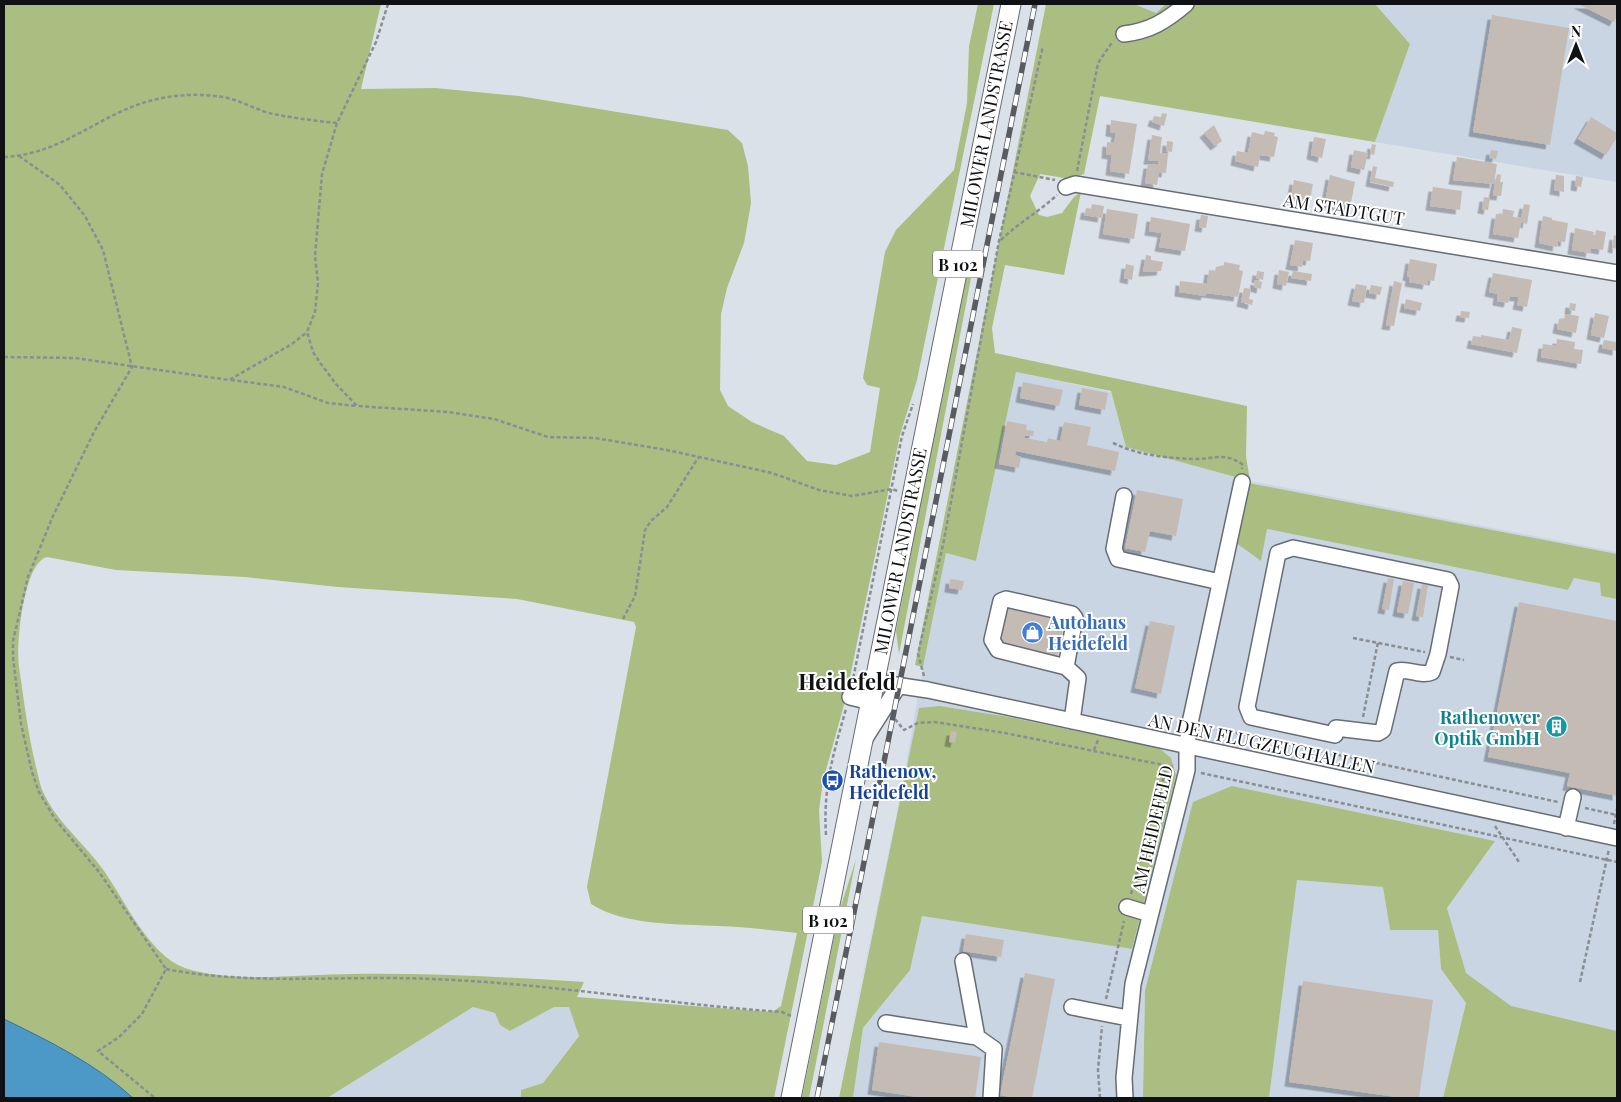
<svg xmlns="http://www.w3.org/2000/svg" width="1621" height="1102" viewBox="0 0 1621 1102" font-family="'Playfair Display',serif">
<defs>
<filter id="shadow"><feDropShadow dx="-4.5" dy="4.5" stdDeviation="0" flood-color="#0004"/></filter>
</defs>
<rect width="100%" height="100%" fill="#dbe1e9"/>
<path fill="#c9d5e3" d="M1134 4H1166L1156 13Z
M1375 4H1617V182L1375 142 1410 44Z
M1016 372 1111 392 1126 447 1250 481 1617 552V554L1250 483 1267 529 1568 590 1574 578 1600 583 1601 596 1617 599V1031L1511 1007 1466 973 1447 908 1495 841 1232 786 1145 991 1143 1098H853L863 1028 910 970 922 916 1132 949 1176 775 1171 758 1159 748 1009 717 940 706 908 767 837 1098 901 794 923 667 946 553 976 561Z
M1297 880 1383 887 1390 930H1438L1441 969 1466 1003 1443 1098H1269Z
M473 1007 495 1013 500 1025 510 1031 554 1007H569L579 1035 543 1083 521 1090V1098H327Z"/>
<path fill="#a9be80" fill-rule="evenodd" d="M4 4H381L361 89 435 88 519 96 728 130 742 143 748 166 751 203 744 243 727 288 721 314 720 390 728 406 752 422 784 436 807 461 836 465 870 452 880 388 867 385 863 378 885 252 896 230 954 170 967 103 969 46 978 4H994L917 380 900 435 845 701 823 781 819 810 822 862 774 1098H521V1090L543 1083 579 1036 569 1007H554L510 1031 500 1025 495 1013 473 1007 327 1098H133C96 1064 49 1041 4 1019ZM47 557 116 570 245 577 338 587 517 599 634 622 636 627 587 887 591 904C625 926 680 924 719 926 745 927 771 930 797 933L781 1006 772 1012 577 997 584 982C507 977 429 973 352 974 302 974 233 984 185 968 148 955 124 898 102 868 83 842 57 822 43 792 40 785 38 775 36 767 28 734 24 701 19 667 16 646 23 563 47 557Z
M1046 4H1134L1156 13 1166 4H1375L1410 44 1375 142 1100 96 1084 174 1070 179 1040 174 1030 196 1039 215 1047 217 1062 213 1074 197 1081 192 1064 275 1005 265 992 328 995 353 1247 406 1246 456 1250 481 1126 447 1111 391 1016 372 976 561 946 553 923 667 915 665Z
M964 277 971 278 899 654 896 631Z
M1249 483 1617 554V599L1601 596 1600 583 1574 578 1568 590 1267 529 1261 561 1235 542Z
M940 706 1009 717 1159 748 1171 758 1176 775 1132 949 922 916 910 970 863 1028 853 1098H839L919 708Z
M1232 786 1495 841 1447 908 1466 973 1511 1006 1617 1031V1098H1443L1466 1003 1441 969 1438 930H1390L1383 887 1297 880 1269 1098H1143L1145 991 1193 802Z
M856 859 809 1098H802L839 912Z"/>
<path fill="#4c98c7" stroke="#3a7091" d="M4 1019C49 1041 96 1064 133 1098H4Z"/>
<path fill="#c3bbb4" filter="url(#shadow)" d="M1578 4H1617V16L1614 22Z
M1492 15 1569 28 1550 145 1473 132Z
M1162 113 1167 114 1164 126 1152 122 1154 116 1161 117Z
M1591 117 1617 133V137L1606 155 1578 139Z
M1111 120 1137 124 1129 174 1110 171 1112 155 1106 154 1107 142 1114 143 1116 133 1110 132Z
M1214 125 1222 141 1215 146 1204 133Z
M1265 131 1275 133 1274 136 1278 137 1274 157 1260 155 1258 167 1235 161 1237 151 1248 153 1252 132 1264 135Z
M1152 135 1162 137 1160 153 1168 154 1166 173 1159 172 1157 185 1145 183 1148 164 1158 165V161L1148 160Z
M1314 137 1326 139 1322 158 1311 155Z
M1167 141 1173 142 1172 152 1166 151Z
M1372 144 1376 145 1374 155 1370 154Z
M1354 150 1368 153 1364 170 1351 167Z
M1491 150 1498 151 1496 159 1489 158Z
M1457 157 1497 164 1494 184 1453 180Z
M1373 166 1377 167 1375 178 1394 182 1393 187 1370 182Z
M1497 174 1501 175 1500 182H1503L1501 196 1493 195Z
M1330 175 1355 182 1350 208 1325 203Z
M1556 175 1564 176V192L1554 190Z
M1576 176 1583 177 1581 187 1575 186Z
M1294 180 1313 184 1309 205 1290 202Z
M1433 187 1462 191 1460 210 1430 206Z
M1484 197 1490 198 1488 210 1482 209Z
M1092 204 1104 206 1102 218 1084 215 1086 208 1091 209Z
M1524 204 1530 205 1527 224 1521 222 1518 238 1493 234 1496 214 1502 215 1503 209 1514 211 1513 217 1521 218Z
M1107 209 1138 214 1134 239 1103 234Z
M1201 215 1208 216 1206 228 1199 227Z
M1543 216 1552 218V220L1568 223 1565 242 1558 241 1557 247 1539 243Z
M1151 217 1190 224 1185 251 1159 247 1162 233 1149 231Z
M1575 228 1594 232 1593 235 1595 236 1596 230 1606 232 1603 250 1591 248 1590 253 1572 250Z
M1614 235 1617 236V249L1612 248Z
M1295 240 1313 243 1310 261 1303 260 1302 267 1290 265Z
M1146 255 1151 256V260L1163 262 1161 271 1143 272Z
M1410 259 1437 264 1434 281 1428 280 1427 285 1409 282 1410 277 1407 276Z
M1224 262 1240 265 1239 270 1243 271 1238 297 1206 293 1205 296 1179 292 1180 281 1207 284 1209 270 1215 271 1216 267 1224 265Z
M1126 264 1134 266 1132 280 1124 278Z
M1279 270 1289 272 1286 286 1277 284Z
M1257 271 1264 272 1263 280 1256 278Z
M1293 271 1312 274 1311 281 1291 278Z
M1493 273 1532 280 1527 307 1517 305 1519 297 1510 296 1508 303 1497 301 1498 294 1489 292Z
M1255 280 1262 282 1261 289 1254 287Z
M1394 281 1402 283 1394 326 1386 325Z
M1356 284 1367 286 1364 303 1352 301Z
M1371 285 1382 287 1380 295 1369 293Z
M1244 288 1251 289 1249 299 1253 300 1252 305 1241 302Z
M1406 299 1422 303 1420 311 1404 308Z
M1570 303 1576 304 1575 311 1569 310Z
M1461 311 1470 312 1469 318 1460 317Z
M1595 313 1609 316 1604 338 1591 335Z
M1565 314 1579 316 1576 333 1557 329 1559 319 1564 320Z
M1512 327 1522 329 1517 353 1471 344 1473 336 1481 337V335L1509 340Z
M1557 339 1575 342 1574 349 1583 350 1581 364 1541 357 1543 344 1556 346Z
M1604 340 1617 342V351L1602 348Z
M1023 382 1063 390 1059 406 1020 398Z
M1082 388 1108 393 1105 410 1079 405Z
M1007 421 1027 425 1026 430 1034 431 1033 436 1025 435V438L1047 442 1048 438 1060 441 1064 422 1091 427 1087 445 1119 452 1115 471 1016 451 1015 455 1021 457 1019 468 999 464Z
M1137 490 1183 499 1176 536 1150 531 1145 552 1125 548Z
M1388 578 1394 579 1389 610 1382 609Z
M950 579 964 581 962 590 949 588Z
M1403 581 1414 583 1408 614 1397 612Z
M1422 584 1428 585 1423 617 1416 616Z
M1519 602 1617 621V796L1567 786 1570 773 1488 757Z
M1008 608 1065 620 1057 656 1000 643Z
M1150 621 1175 626 1161 694 1135 688Z
M951 731 957 732 955 743 949 742Z
M966 934 1004 940 1001 957 963 951Z
M1025 973 1055 979 1032 1098H1015L1000 1095Z
M1303 981 1433 1000 1419 1098H1404L1289 1082Z
M879 1042 981 1057 975 1098H924L872 1090Z"/>
<g fill="none" stroke-linecap="round" stroke-linejoin="round">
<defs>
<path id="minor" d="M1124 34C1150 31 1166 21 1186 4
M1066 187 1075 184 1617 273
M1124 496 1114 549 1118 559 1220 582
M1066 667 1075 618 1072 614 1006 599 1001 601 992 640 998 650 1066 667 1078 678 1072 721
M875 682 928 690 1617 838
M850 697 871 702
M1335 735 1251 717 1247 707 1278 553 1293 548 1448 580 1451 586 1438 654 1432 672C1422 677 1408 668 1397 671L1383 730 1378 733 1336 728
M864 740 899 685
M1566 828 1573 797
M1127 907 1150 914
M963 961 977 1037
M1072 1007 1128 1018
M886 1023 977 1037 994 1049 991 1098
M1125 1098 1124 1078 1133 984 1187 770V745L1190 723 1242 482"/>
<path id="major" d="M791 1098 1011 4"/>
</defs>
<use href="#minor" stroke="#676d74" stroke-width="18"/>
<use href="#major" stroke="#676d74" stroke-width="21"/>
<path stroke="#898e94" stroke-width="2.5" stroke-dasharray="4 2.5" stroke-linecap="butt" d="M388 4 376 42 337 123 322 174 315 256 318 283 315 312 307 332 313 352 321 364 336 384 357 406 448 412 494 419 548 437 595 438 667 450 772 473 819 490 852 496 892 489 898 491
M19 156 60 185 85 216 103 250 132 367 94 432 53 516 28 577 13 641V657L21 724 32 772 39 792 55 819 99 872 166 969 142 1014 119 1037 98 1051 155 1098
M4 157C67 154 103 109 162 98 182 94 203 94 223 97 240 100 256 110 273 114 294 118 316 121 337 123
M1077 171 1098 63 1113 41
M1014 172 1055 180
M1001 240C1018 223 1039 212 1057 195
M4 357 75 358 229 380 292 344 307 332
M231 380 284 387 328 403 357 406
M1113 443C1138 455 1165 458 1193 459 1213 460 1222 451 1242 464V469
M623 619 635 596 645 530 651 521 667 507 698 458
M1353 638 1425 652
M1450 657 1464 660
M924 676 918 654 944 540 999 241 1043 46
M852 684 902 436 913 404
M1363 717 1378 642
M895 719 904 730 918 723 935 722 1005 733 1173 767
M1204 726 1558 802
M1094 750 1098 740
M1201 773 1617 862
M1585 808 1617 815
M1614 824 1617 809
M1495 826 1519 862
M826 835C823 787 833 755 846 709
M1131 894 1167 766
M166 969C254 986 342 975 431 979 548 983 664 1004 782 1012L791 1016
M1580 982 1609 849
M1106 999 1124 921
M1100 1098 1098 1070 1102 1026"/>
<use href="#minor" stroke="#fff" stroke-width="15"/>
<use href="#major" stroke="#fff" stroke-width="19"/>
<defs>
<path id="rail" d="M817 1098 1035 4"/>
</defs>
<use href="#rail" stroke="#585c60" stroke-width="5.5"/>
<use href="#rail" stroke="#fff" stroke-width="4" stroke-dasharray="11" stroke-linecap="butt"/>
</g>
<defs>
<symbol id="shop-disc" viewBox="-11 -11 22 22"><circle r="9.5" fill="#3f7fe0" stroke="#fff"/><path d="M-5-2.5h2.3a2.7 3.5 0 0 1 5.4 0H5L5.5 6h-11ZM-1.5-2.5h3a1.5 2.3 0 0 0-3 0Z" fill="#fff"/></symbol>
<symbol id="building-disc" viewBox="-11 -11 22 22"><circle r="9.5" fill="#0f9aa8" stroke="#fff"/><path d="M-4-6H4V6H1V3H-1V6H-4ZM-2.5-4.3h1.7v1.8h-1.7ZM.8-4.3h1.7v1.8H.8ZM-2.5-1h1.7V.8h-1.7ZM.8-1h1.7V.8H.8Z" fill="#fff"/></symbol>
<symbol id="bus-disc" viewBox="-11 -11 22 22"><circle r="9.5" fill="#1a4fb4" stroke="#fff"/><path d="M-5-6H5V4H4V6H2V4H-2V6H-4V4H-5ZM-3.5-4V0h7V-4ZM-3.5 1.2v1.5H-2V1.2ZM2 1.2v1.5H3.5V1.2Z" fill="#fff"/></symbol>
</defs>
<g fill-rule="evenodd">
<use href="#shop-disc" x="1020" y="620" width="25" height="25"/>
<use href="#building-disc" x="1544" y="714" width="25" height="25"/>
<use href="#bus-disc" x="820" y="768" width="25" height="25"/>
</g>
<g text-anchor="middle" dominant-baseline="central" stroke-width="4" stroke-linejoin="round" paint-order="stroke">
<g fill="#fff" stroke="#57585a" stroke-width="1">
<rect x="933" y="250.5" width="50" height="27" rx="4"/>
<rect x="803" y="906.5" width="50" height="27" rx="4"/>
</g>
<g font-size="16" font-weight="bold" fill="#0f1114">
<text x="958" y="264">B 102</text>
<text x="828" y="920">B 102</text>
</g>
<g font-size="18" fill="#0f1114" stroke="#fff">
<text transform="translate(986 124) rotate(-79)">MILOWER LANDSTRASSE</text>
<text transform="translate(1344 209) rotate(9)">AM STADTGUT</text>
<text transform="translate(900 551) rotate(-79)">MILOWER LANDSTRASSE</text>
<text transform="translate(1262 743) rotate(12)">AN DEN FLUGZEUGHALLEN</text>
<text transform="translate(1152 829) rotate(-77)">AM HEIDEFELD</text>
</g>
<g font-size="18" font-weight="bold" fill="#366cbe" stroke="#fff" text-anchor="start">
<text x="1048" y="622">Autohaus<tspan x="1048" dy="21">Heidefeld</tspan></text>
</g>
<g font-size="18" font-weight="bold" fill="#0d838f" stroke="#fff" text-anchor="end">
<text x="1540" y="717">Rathenower<tspan x="1540" dy="21">Optik GmbH</tspan></text>
</g>
<g font-size="18" font-weight="bold" fill="#164399" stroke="#fff" text-anchor="start">
<text x="849" y="771">Rathenow,<tspan x="849" dy="21">Heidefeld</tspan></text>
</g>
<g font-size="22" font-weight="bold" fill="#0f1114" stroke="#fff">
<text x="847" y="681">Heidefeld</text>
</g>
</g>
<rect width="1621" height="1102" fill="none" stroke="#0f1114" stroke-width="10"/>
<g transform="translate(1576 45)" stroke="#ffffff" stroke-width="4" paint-order="stroke">
<path d="M0-4L9 19L0 12L-9 19Z" fill="#0f1114"/>
<text y="-8" font-size="14" font-weight="bold" text-anchor="middle" fill="#0f1114">N</text>
</g>
</svg>
